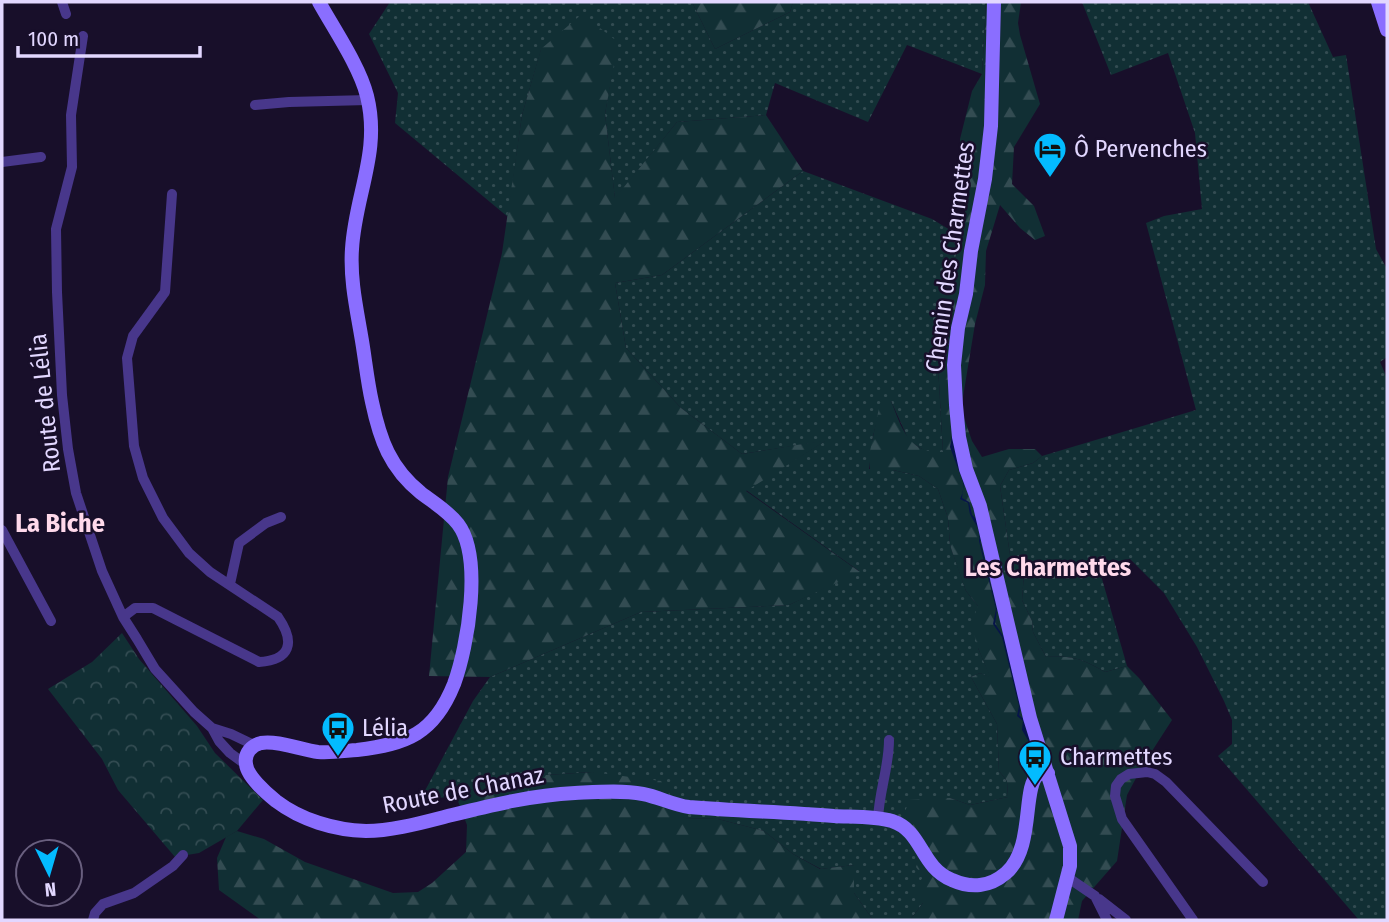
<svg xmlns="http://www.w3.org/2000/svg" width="1389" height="922" viewBox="0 0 1389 922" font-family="'Fira Sans Condensed',sans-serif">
<defs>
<pattern id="grass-dots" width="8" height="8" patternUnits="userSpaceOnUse" patternTransform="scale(1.75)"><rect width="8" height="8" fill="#112f34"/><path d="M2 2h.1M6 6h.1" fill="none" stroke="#334c52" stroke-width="1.8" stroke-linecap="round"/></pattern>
<pattern id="forest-firs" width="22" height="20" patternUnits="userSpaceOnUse" patternTransform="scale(1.75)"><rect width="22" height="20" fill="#112f34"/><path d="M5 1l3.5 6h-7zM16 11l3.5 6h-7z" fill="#334c52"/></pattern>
<pattern id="park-crowns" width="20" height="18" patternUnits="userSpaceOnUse" patternTransform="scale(1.75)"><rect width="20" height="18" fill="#112f34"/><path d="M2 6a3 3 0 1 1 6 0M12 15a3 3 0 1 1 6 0" fill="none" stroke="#334c52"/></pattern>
</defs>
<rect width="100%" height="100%" fill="#180f2a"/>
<path fill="url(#grass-dots)" d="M390 2H692L715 49 790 12 793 2H986L982 74 907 45 868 122 775 83 766 115 677 122 615 199 605 114 617 42 541 50 522 115 508 217 395 123 398 93 369 34Z
M1082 2H1308L1333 57 1346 55 1376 249 1387 269V357L1380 362 1387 378V920H1359L1218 756 1232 744V720L1224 701 1197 647 1164 593 1130 559 1098 565 1127 666 1105 672C1080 658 1074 656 1046 657L1033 632 1032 621 1022 600 1024 573 1010 555 1000 486 1009 470 1033 463 1042 456 1196 410 1146 223 1164 216 1202 209 1195 133 1168 53 1111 75Z
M803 171 932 219 960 236 950 284 947 330 938 366 943 452H927L909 441 891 401 877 421 873 436 869 469 893 470 919 476 938 489 948 518 950 545 966 591 978 606V648L991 678 980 673 971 677 997 724 999 771 1007 781 1008 797 970 805 950 798 916 829 924 846 923 903 910 920H873L854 893V865L821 869 793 854 764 831 718 819 684 818 592 772 499 778 456 796 420 800 473 701 490 677 641 612 789 605 859 571 746 490 825 441 742 454 681 408 626 348 615 283 662 275Z"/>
<path fill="url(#forest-firs)" d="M692 2H793L790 12 715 49Z
M986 2H1021L1018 23 1020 35 1040 104 1014 147 1012 184 1034 206 1045 236 1035 240 1020 228 1000 205 986 251 985 285 975 324 961 409 972 441 982 457 1009 449H1035L1042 456 1033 463 1009 470 1000 486 1010 555 1024 573 1022 600 1032 621 1033 632 1046 657C1074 656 1080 658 1105 672L1127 666 1139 678 1172 720 1143 765 1127 795 1117 861 1082 901 1078 920H910L923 903 914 890 923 877 916 867 924 846 916 829 903 818 909 800 950 798 970 805 1008 797 1007 781 999 771 997 724 971 677 980 673 990 677 978 648 971 624 978 606 966 591 958 569 950 545 948 518 938 489 919 476 893 470H870L869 456 880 403 891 401C902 428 908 454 943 452L938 366 947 330 937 322V298L950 284 970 188 968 164 960 149V139L972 91 982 74Z
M582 14 618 42 605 114 615 198 677 122 766 115 803 171 662 275 615 283 626 348 681 408 742 454 827 440 746 491 860 572 789 605 641 612 490 677 429 676 448 477 502 253 522 115 541 49Z
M592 772 661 781 684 818 718 819 764 831 793 854 820 869 854 865V893L873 920H261L219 890 217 858 226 837 237 831 264 839 305 862 393 893 418 892 432 883 466 852 467 825 456 796 499 778Z"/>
<path fill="url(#park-crowns)" d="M122 633 139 659 197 726 215 753 263 800 237 831 199 853 175 857 118 790 102 759 48 689 92 662Z"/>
<path fill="#07144a" d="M953 430 964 481 962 498 969 502 972 515 978 520 983 539 980 541 997 609 995 624 1004 637 1021 706 1019 715 1026 721 1037 762 1031 745 1022 730 1023 721 1017 716 1019 706 1002 637 993 624 996 609 979 541C981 528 975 525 970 514 969 511 969 507 968 503L960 499 963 492V482L950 447Z"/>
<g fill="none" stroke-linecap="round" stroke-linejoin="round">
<path stroke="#48378b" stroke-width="10" d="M62 2 66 14
M83 36 71 115 72 167 56 229 57 292 62 395 68 449 76 493 102 571 123 617 137 639 155 669 194 712 212 728 219 741 230 753 245 764
M255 105 289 102 368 100
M2 162 41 157
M2 530 51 621
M230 584 239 543 266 523 281 517
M123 617 135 608H153L259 662C290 660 296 643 278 617L210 572 189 553 163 518 143 478 134 446 127 358 133 336 165 292 172 194
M212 728 231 734 254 745
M878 819C879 792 889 767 889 740
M1067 877 1095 896 1107 920
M1099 899 1126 920
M93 920 95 913 103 904 134 893 173 866 183 855
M1193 920 1122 819 1115 796 1116 786 1121 779 1129 774 1147 772 1155 774 1166 782 1263 882"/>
<path stroke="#8a6eff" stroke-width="14" d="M319 2C334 29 360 67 367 96 381 152 355 195 352 249 350 278 356 306 361 335 365 357 367 380 372 402 380 440 390 468 421 493 434 503 448 511 458 524 483 557 468 646 454 684 434 734 407 744 357 750 344 751 331 753 318 752 302 750 277 740 261 743 252 745 244 753 246 764 247 776 266 793 276 801 301 820 334 830 366 831 394 831 424 822 452 815 492 805 533 795 575 793 597 792 622 790 643 794 659 797 673 805 689 807 737 811 786 812 834 816 851 817 875 816 892 821 923 831 920 867 952 880 961 884 971 886 980 885 990 884 999 879 1006 873 1035 848 1022 786 1038 775 1041 773 1045 774 1048 773
M994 2 991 126 985 179 971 251 966 294 958 328 954 365 956 405 959 437 966 469 980 506 1030 718 1070 846V866L1056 920
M1378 2 1387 30"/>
</g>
<defs>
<symbol id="hotel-pin" viewBox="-11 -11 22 30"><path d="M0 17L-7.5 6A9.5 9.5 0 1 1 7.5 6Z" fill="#03bbff" stroke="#180f2a"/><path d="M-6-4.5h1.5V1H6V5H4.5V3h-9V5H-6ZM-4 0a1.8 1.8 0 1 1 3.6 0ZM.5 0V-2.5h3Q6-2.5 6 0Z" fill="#111"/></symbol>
<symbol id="bus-pin" viewBox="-11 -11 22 30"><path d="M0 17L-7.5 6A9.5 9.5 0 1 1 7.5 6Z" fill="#03bbff" stroke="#180f2a"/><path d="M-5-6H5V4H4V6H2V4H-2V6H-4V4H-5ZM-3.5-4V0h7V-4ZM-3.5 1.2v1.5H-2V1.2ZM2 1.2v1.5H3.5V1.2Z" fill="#111"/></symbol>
</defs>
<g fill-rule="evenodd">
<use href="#hotel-pin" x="1031" y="130" width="38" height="52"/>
<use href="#bus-pin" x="319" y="709" width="38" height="52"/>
<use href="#bus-pin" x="1016" y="738" width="38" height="52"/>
</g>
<g text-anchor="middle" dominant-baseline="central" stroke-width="5" stroke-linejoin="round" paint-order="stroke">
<g font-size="24" fill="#e2d7ff" stroke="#180f2a" text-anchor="start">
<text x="1074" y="149">Ô Pervenches</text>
<text x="362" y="728">Lélia</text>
<text x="1060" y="757">Charmettes</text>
</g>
<g font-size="24" fill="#e2d7ff" stroke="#180f2a">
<text transform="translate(950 257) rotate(-82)">Chemin des Charmettes</text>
<text transform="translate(45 403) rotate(-96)">Route de Lélia</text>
<text transform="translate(463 790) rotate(-11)">Route de Chanaz</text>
</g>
<g font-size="26" font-weight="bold" fill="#ffd9eb" stroke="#180f2a">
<text x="60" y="523">La Biche</text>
<text x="1048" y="567">Les Charmettes</text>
</g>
</g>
<rect width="1389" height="922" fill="none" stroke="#e2d7ff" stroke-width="7"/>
<g transform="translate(49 873) rotate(175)"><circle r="33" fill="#180f2a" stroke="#695f7f" stroke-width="2"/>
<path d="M0-5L12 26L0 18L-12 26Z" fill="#03bbff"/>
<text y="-10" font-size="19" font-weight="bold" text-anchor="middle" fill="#e2d7ff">N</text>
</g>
<path d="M18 46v10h182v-10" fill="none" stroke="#e2d7ff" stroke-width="3.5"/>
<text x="28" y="46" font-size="21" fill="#e2d7ff" stroke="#180f2a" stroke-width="5" paint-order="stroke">100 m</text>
</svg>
